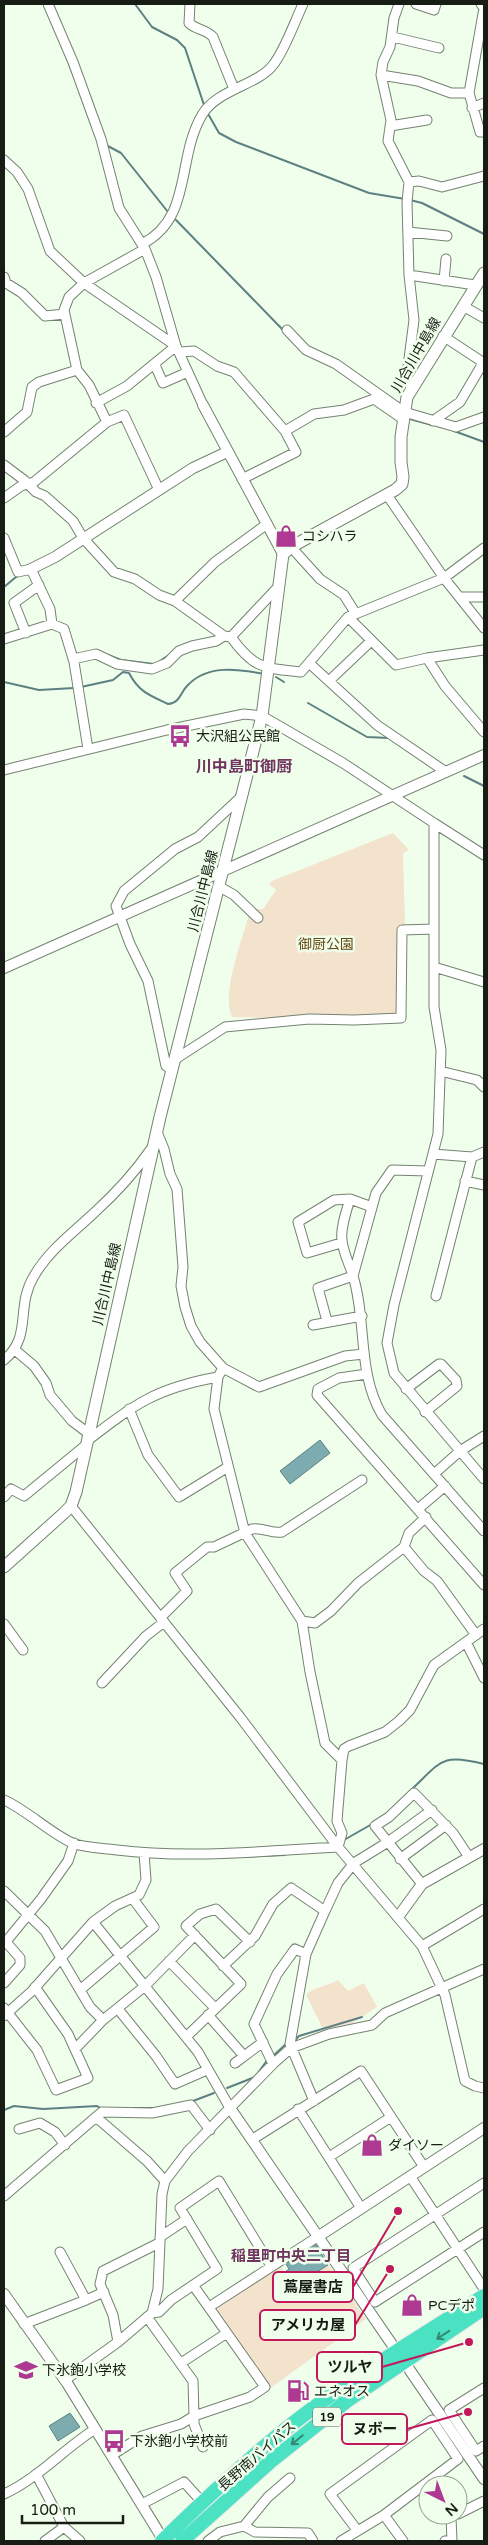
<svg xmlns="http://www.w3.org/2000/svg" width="488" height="2545" viewBox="0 0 488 2545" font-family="'Varela Round','Noto Sans JP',sans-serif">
<rect width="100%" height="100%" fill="#efffec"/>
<path fill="#f3e3cd" d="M393 833 409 850 403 853 405 926 399 1013 288 1018 232 1017C221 993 242 941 249 914L254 909H263L276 890 269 884 272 881Z
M338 1980 348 1991 364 1983 377 2007 351 2024 323 2029 306 1995C313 1987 328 1986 338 1980Z
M279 2263 294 2288 329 2265 366 2319 269 2389 213 2309Z"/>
<path fill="#7cabb0" stroke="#5e8082" d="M320 1440 330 1453 290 1484 280 1471Z
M312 2243 316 2245 328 2265 294 2287 285 2272 289 2269 286 2264 291 2260 290 2258Z
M70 2413 80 2427 58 2441 49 2426Z"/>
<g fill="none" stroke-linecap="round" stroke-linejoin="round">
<path stroke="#5e8082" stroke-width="2" d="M135 4 152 27 177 40 185 48 204 105
M67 58 72 72
M207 112 219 133 236 142 369 193 405 199
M106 145 121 153 168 212
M410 200 422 203 484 234
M176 220 283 330
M410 419 432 425
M454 431 484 442
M4 587 16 577
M98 651 121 660 154 664
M160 661 169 655
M276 677 284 682
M4 682 39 690 74 688
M81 687 113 680 123 672 129 673C139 692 149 695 168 704 180 703 180 693 187 686 207 664 238 669 264 674
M308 703 367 737 389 738
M464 776 484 786
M411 1790C442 1761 441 1753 484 1764
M344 1840 372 1824
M210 1858 285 1855
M294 2041 299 2036 362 2017
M273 2056 286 2044
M227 2088 255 2077 268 2059
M193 2101 214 2093
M134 2108H157
M4 2110 14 2106 43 2109 97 2106 102 2109"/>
<defs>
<path id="minor" d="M48 4 73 62 101 139 119 208 145 249 156 277 176 346 203 405
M190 4 189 23C196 30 206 29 213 37L234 89
M399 4 394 18 390 47 383 62 381 75 391 120 388 141 409 182 407 202 409 275 414 320 407 374 411 388
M416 4 434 10 436 4
M481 4 484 8 469 93 480 132H484
M393 37 439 48
M381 75 418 81 451 93H469
M472 108 484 103
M390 126 427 120
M4 160 17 172 28 189 50 251 84 283 176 346
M409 182 419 181 442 187 484 176
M408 232 447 236
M142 244C193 218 176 159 202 115 216 90 258 85 273 65 284 52 295 21 303 4
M409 275 475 285
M4 277 6 283 22 293 45 316 65 314
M444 281 446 259
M463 306 484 318
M287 330 306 350 336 364 404 412 456 427 484 417
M443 336 484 363
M180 352 194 351 217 366 234 372 285 431 296 452 242 479
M155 365 163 383 188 372
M96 403 127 386 176 346
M433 421 460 402 483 363
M107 422 89 385 77 370 64 310 69 297 84 283 145 249
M285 431 314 414 344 410 374 399 400 417
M4 432 27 412 32 387 39 382 77 370
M4 465 24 480 36 492 45 496 73 521 83 538 114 572 135 579 159 595 175 601 224 636 231 637C254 669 264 668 301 672L348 617 444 578 484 548
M387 495 444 578 484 628
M4 498 21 486 34 482 107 422 124 415 159 490
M4 538 18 572 31 569 50 609 52 624
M291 547 320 579 344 595 356 614
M461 597H484
M175 601 215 562 267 524
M348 617 396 665 427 658 445 686 484 732
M26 633 14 603 39 585
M231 637 278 587
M4 639 52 624 64 629 74 662 88 749
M427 658 484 650
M73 659 96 654 117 664 152 669 167 663 179 651 192 646 216 641 224 636
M309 663 377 725 446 772
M330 680 371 641
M4 770 167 730 244 714 262 716 343 763 434 823V1007L441 1050 438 1134 394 1305 387 1343 394 1373 484 1479
M434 823 484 855
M220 887 234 895 258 918
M434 967 484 982
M174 1060 225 1027 309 1019 354 1020 401 1018 402 930 434 929
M172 1070 166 1066 148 981 130 944 116 906 124 891 175 849 198 837 242 796
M440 1071 477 1080 484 1087
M157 1132 164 1149 170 1174 177 1189 183 1267 181 1286 185 1307 191 1326 200 1342 223 1368
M433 1154 472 1157 436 1296
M472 1157 484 1152
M465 1181 484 1185
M350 1199C338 1237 339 1239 353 1275
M341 1243 307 1253 298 1222 334 1200 350 1199 372 1207
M353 1276 376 1193 392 1170 428 1171
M327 1321 318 1288 353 1276C367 1321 357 1373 382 1415L484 1531
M313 1325 362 1316
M15 1350 34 1366 46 1383 50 1395 72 1421 88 1433
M364 1354 345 1356 259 1387 223 1368 218 1377 214 1409 245 1533 302 1621 310 1672 325 1743 342 1760 337 1821 342 1833 338 1847 422 1946 445 1995 465 2081 475 2086 484 2088
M4 1360C33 1336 15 1307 34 1276 49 1250 73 1233 95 1212 116 1193 135 1172 151 1149
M367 1374 339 1378 318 1389 317 1395 484 1585
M406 1389 439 1364H441L456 1380 457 1386 425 1412
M129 1409 148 1455 179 1497 228 1467
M87 1441C135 1404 156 1388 218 1377
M434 1474 460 1451 484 1436
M4 1497 11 1489 24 1496 86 1445
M71 1506 240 1717 338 1847
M418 1509 445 1486
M404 1547 424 1571 437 1581 476 1635
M161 1617 187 1591 175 1573 207 1547H214L252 1529C263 1527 271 1534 282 1532L362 1480
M302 1621 315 1623 331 1611 358 1583 404 1547 409 1533 426 1517
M4 1624 23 1650
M466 1642 484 1678
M102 1683 146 1636 164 1622
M342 1760 344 1749 349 1746 385 1732 399 1721 410 1710 434 1665 484 1629
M4 1800C27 1810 55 1837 75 1844 88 1848 103 1848 117 1850 190 1859 264 1851 338 1847
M400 1859 446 1825
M422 1884 375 1826 389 1817 414 1793 453 1833 469 1857
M4 1891 45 1931 90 2007 103 2020
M93 1922 198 2052 230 2108
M4 1944 41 1899 68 1861 74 1843
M422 1946 484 1909
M169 1961 215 2008
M223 1966 255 1936 273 1904 291 1888 325 1911 338 1883 354 1863 388 1842 432 1810
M4 1983 20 1965V1958L6 1942
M80 1990 154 1927 133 1899
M4 2008 37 2050 56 2090 88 2078 68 2034 35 1987
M118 2009 156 2056 175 2084 207 2070
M208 2015 244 2056
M4 2016 32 1991 93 1922 115 1906 139 1895 146 1880 144 1853
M186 2037 241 1984 186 1926 200 1914 216 1909 250 1942
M76 2048 103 2020 145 1986 195 1935
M235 2063 263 2042
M273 2064 254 2024 277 1974 295 1949 306 1954
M314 2101 290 2044 306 1954 325 1911
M298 2109 361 2208
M96 2117 102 2112 152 2113 191 2105 210 2130
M19 2129 40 2123 55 2132 65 2145
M253 2139 361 2071 424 2167
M329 2157 391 2117
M410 2176 484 2289
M484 2183 353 2268 375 2302 484 2232
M4 2196 96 2117 147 2161 165 2181
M160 2237 187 2219
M60 2252 86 2300 104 2292
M193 2285 265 2387 250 2397 194 2416V2424L203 2447
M209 2307 319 2236
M152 2313 159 2312 171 2300 217 2269 180 2208 219 2181 271 2266
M24 2324 86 2300
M118 2342 113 2315 100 2284 103 2271 159 2243
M181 2363 227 2333
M65 2380 118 2342 152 2313 158 2289 162 2194 165 2181 188 2151 273 2064 291 2048 329 2034 372 2025 385 2013 484 1969
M484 2388 449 2410 476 2451 484 2446
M112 2455 142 2436 181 2424 194 2416 193 2381 147 2317
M36 2474 64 2527 80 2541
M4 2494C37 2479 64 2449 95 2429
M142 2504 184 2482 203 2503
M458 2514 484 2501
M384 2515 403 2541
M244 2526 255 2532 308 2533 313 2541
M45 2541 64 2527
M208 2541 220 2532 244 2526 268 2497 290 2478
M341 2541 384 2515 458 2459 432 2420 330 2494 357 2530
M445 2541 452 2540 451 2518 448 2515"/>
<path id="tertiary" d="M203 405 283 554
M31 569 55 557 193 468 227 452
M4 968 484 755
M398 1917 422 1884 484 1849
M230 2108 391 2343
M319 2236 484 2128
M4 2294 67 2383 164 2541
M409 2369 484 2479"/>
<path id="secondary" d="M4 1567 64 1513 71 1506 76 1492 160 1117 262 716 283 554 291 547 395 490 402 484 403 477 401 462V437L407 397 484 273"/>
<path id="trunk" d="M162 2541C195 2509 230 2476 265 2446 332 2389 410 2343 484 2296
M182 2541 271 2461 348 2400 484 2308"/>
</defs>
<use href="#minor" stroke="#758272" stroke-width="11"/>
<use href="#tertiary" stroke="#758272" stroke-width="12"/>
<use href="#secondary" stroke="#758272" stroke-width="13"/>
<use href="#trunk" stroke="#e8e8e8" stroke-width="16"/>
<use href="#minor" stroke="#fff" stroke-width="9"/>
<use href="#tertiary" stroke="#fff" stroke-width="10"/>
<use href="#secondary" stroke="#fff" stroke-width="11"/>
<use href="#trunk" stroke="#4ae2c2" stroke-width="14"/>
</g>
<defs><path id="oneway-shaft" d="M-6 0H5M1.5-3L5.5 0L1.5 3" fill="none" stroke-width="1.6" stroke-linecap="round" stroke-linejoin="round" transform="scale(1.25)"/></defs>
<g stroke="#338974">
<use href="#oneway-shaft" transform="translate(443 2335) rotate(147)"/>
<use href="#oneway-shaft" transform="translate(297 2440) rotate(141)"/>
</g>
<defs>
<symbol id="shop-bare" viewBox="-9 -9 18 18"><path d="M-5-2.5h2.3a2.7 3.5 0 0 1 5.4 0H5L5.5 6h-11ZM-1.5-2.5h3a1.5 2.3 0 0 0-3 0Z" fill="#ae3992" stroke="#efffec" stroke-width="2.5" paint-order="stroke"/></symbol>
<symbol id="bus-bare" viewBox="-9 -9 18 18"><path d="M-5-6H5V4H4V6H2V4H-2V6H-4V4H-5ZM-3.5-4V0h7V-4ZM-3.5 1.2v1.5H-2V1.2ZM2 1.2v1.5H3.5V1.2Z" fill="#ae3992" stroke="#efffec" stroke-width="2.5" paint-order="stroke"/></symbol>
<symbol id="school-bare" viewBox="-9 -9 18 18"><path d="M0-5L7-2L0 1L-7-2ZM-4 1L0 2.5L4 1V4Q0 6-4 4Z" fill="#ae3992" stroke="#efffec" stroke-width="2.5" paint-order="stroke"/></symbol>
<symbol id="fuel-bare" viewBox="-9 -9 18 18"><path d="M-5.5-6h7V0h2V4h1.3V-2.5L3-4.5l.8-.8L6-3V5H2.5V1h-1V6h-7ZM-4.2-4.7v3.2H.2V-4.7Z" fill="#ae3992" stroke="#efffec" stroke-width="2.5" paint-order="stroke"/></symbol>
</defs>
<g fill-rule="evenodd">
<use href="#shop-bare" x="270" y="520" width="32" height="32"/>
<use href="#bus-bare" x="164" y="720" width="32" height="32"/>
<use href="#shop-bare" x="356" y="2129" width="32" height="32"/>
<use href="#shop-bare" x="396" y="2289" width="32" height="32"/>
<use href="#school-bare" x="10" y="2354" width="32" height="32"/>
<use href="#fuel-bare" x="282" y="2375" width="32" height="32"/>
<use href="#bus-bare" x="98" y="2425" width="32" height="32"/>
</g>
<g text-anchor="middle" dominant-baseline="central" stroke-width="5" stroke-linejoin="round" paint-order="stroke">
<rect fill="#efffec" stroke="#586056" stroke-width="1" x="313" y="2407.5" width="28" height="19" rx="4"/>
<g font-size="12" font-weight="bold" fill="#171c15">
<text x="327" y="2417">19</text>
</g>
<g font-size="14" fill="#171c15" stroke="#efffec">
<text transform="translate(416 355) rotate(-60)">川合川中島線</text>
<text transform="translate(203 891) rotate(-76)">川合川中島線</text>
<text transform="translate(107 1284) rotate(-77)">川合川中島線</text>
<text transform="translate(257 2456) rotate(-41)">長野南バイパス</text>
</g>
<g font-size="14" fill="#171c15" stroke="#efffec" text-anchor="start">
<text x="302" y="536">コシハラ</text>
<text x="196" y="736">大沢組公民館</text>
<text x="388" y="2145">ダイソー</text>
<text x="428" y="2305">PCデポ</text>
<text x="42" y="2370">下氷鉋小学校</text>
<text x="314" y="2391">エネオス</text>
<text x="130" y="2441">下氷鉋小学校前</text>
</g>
<g font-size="14" fill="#684711" stroke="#efffec">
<text x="326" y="944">御厨公園</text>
</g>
<g font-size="15" font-weight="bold" fill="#6f345f" stroke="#efffec">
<text x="291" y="2256">稲里町中央二丁目</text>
</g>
<g font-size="16" font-weight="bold" fill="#6f345f" stroke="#efffec">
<text x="244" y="767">川中島町御厨</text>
</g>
</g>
<path fill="none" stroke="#c2185b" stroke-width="2" d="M398 2211L353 2287M390 2269L355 2325M469 2342L382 2367M468 2412L407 2429"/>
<g fill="#c2185b" stroke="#efffec" stroke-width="2">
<circle cx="398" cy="2211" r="5"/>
<circle cx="390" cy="2269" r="5"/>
<circle cx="469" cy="2342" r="5"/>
<circle cx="468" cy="2412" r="5"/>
</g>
<g fill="#efffec" stroke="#c2185b" stroke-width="2">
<rect x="273" y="2272" width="80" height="30" rx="5"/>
<rect x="260" y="2310" width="95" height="30" rx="5"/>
<rect x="317" y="2352" width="65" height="30" rx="5"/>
<rect x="342" y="2414" width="65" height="30" rx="5"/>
</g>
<g font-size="15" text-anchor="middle" font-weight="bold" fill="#171c15">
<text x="313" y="2292">蔦屋書店</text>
<text x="308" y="2330">アメリカ屋</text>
<text x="350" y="2372">ツルヤ</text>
<text x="375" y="2434">ヌボー</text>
</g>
<rect width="488" height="2545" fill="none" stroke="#171c15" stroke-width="10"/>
<g transform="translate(443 2500) rotate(138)"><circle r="24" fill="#efffec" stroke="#99a496"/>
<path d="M0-4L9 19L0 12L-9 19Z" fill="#ae3992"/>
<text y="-8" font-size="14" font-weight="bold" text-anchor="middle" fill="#171c15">N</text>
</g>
<path d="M22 2515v8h101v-8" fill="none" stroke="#171c15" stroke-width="2.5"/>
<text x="30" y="2515" font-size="15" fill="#171c15" stroke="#efffec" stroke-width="4" paint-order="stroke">100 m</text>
</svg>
